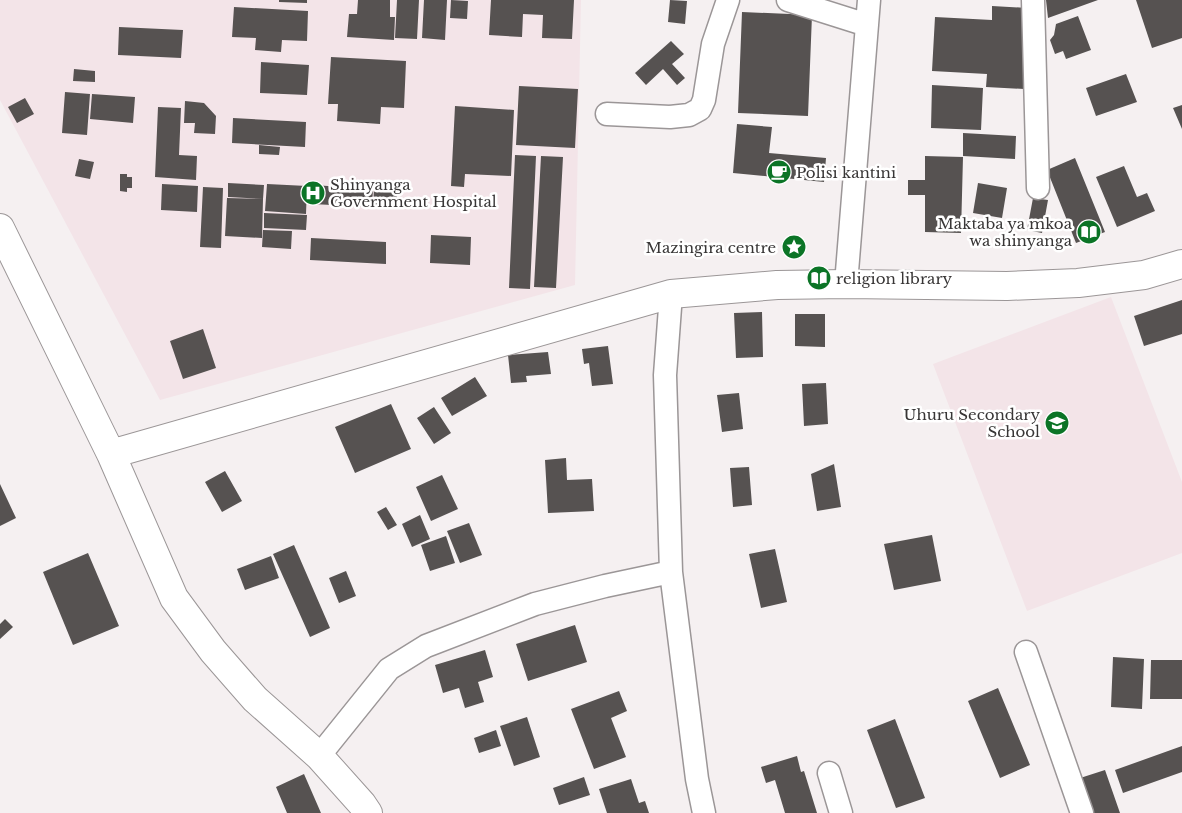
<svg xmlns="http://www.w3.org/2000/svg" width="1182" height="813" viewBox="0 0 1182 813" font-family="'Libre Baskerville',serif">
<rect width="100%" height="100%" fill="#f5f0f1"/>
<path fill="#f3e4e8" d="M0 0H581L575 285 160 400 0 100Z
M1111 297 1182 482V553L1027 611 933 364Z"/>
<path fill="#565251" d="M279 0H307V3L279 2Z
M358 0H390V17H395L394 40 347 37 349 14H357Z
M397 0H419L417 39 395 38Z
M424 0H447L445 40 422 38Z
M451 0 468 1 467 19 450 18Z
M491 0H574L572 39 542 38 543 15 523 14 522 37 489 35Z
M670 0 687 1 685 24 668 22Z
M1046 0H1098L1048 18Z
M1136 0H1182V38L1152 48Z
M992 6 1028 8 1024 89 986 87 987 74 932 71 935 17 992 20Z
M234 7 308 11 307 41 282 40 281 52 255 50 256 38 232 37Z
M742 12 812 15 808 116 738 113Z
M1078 16 1091 50 1066 59 1063 51 1055 54 1050 40 1054 35 1056 24Z
M119 27 183 30 181 58 118 55Z
M671 41 684 54 672 64 685 78 677 85 663 69 646 85 635 73Z
M331 57 406 61 404 108 381 107 380 124 337 121 338 104H328Z
M261 62 309 65 307 95 260 93Z
M74 69 95 71V82L73 81Z
M1126 74 1137 102 1096 116 1086 88Z
M932 85 983 88 981 130 931 128Z
M519 86 578 89 575 148 516 145Z
M65 92 90 94 87 135 62 133Z
M92 94 135 97 133 123 90 119Z
M25 98 34 114 17 123 8 107Z
M185 101 204 103 216 116 215 134 194 133 195 123H184Z
M1182 105V129L1173 108Z
M455 106 514 110 511 176 465 174 464 187 451 186Z
M158 107 181 108 179 155 197 156 196 180 155 177Z
M233 118 306 122 305 147 232 143Z
M737 124 772 127 769 153 826 158 824 182 733 173Z
M963 133 1016 136 1015 159 963 156Z
M259 145 280 147 279 155 259 154Z
M515 155 536 156 530 289 509 288Z
M541 156 563 157 556 288 534 287Z
M925 156 963 157 961 233 925 232V195H908V180H925Z
M1075 158 1105 232 1076 243 1047 170Z
M79 159 94 162 90 179 75 176Z
M1124 166 1137 197 1147 193 1155 211 1117 227 1096 177Z
M120 174H127V177H132V188H127V192L120 191Z
M228 183 264 185 263 199 228 197Z
M978 183 1007 188 1002 218 973 213Z
M162 184 198 186 197 212 161 210Z
M267 184 307 186 306 214 265 211Z
M313 185 373 189 372 207 312 204Z
M203 187 223 188 221 248 200 247Z
M374 188 397 190 396 209 373 208Z
M227 198 263 199 262 238 225 236Z
M1033 198 1048 200 1042 233 1027 230Z
M264 213 307 215 306 230 264 228Z
M263 230 292 231 291 249 262 247Z
M431 235 471 237 470 265 430 263Z
M311 238 386 242V264L310 260Z
M1182 300V334L1144 346 1134 316Z
M762 312 763 357 736 358 734 313Z
M795 314H825V347L795 346Z
M203 329 216 368 183 379 170 341Z
M608 346 613 384 592 386 589 363 584 364 582 349Z
M548 352 551 374 526 376 527 382 511 383 508 355Z
M475 377 487 396 452 416 441 398Z
M826 383 828 424 804 426 802 384Z
M739 393 743 429 722 432 717 395Z
M391 404 411 449 355 473 335 427Z
M434 407 451 433 434 444 417 418Z
M566 458 567 480 592 479 594 511 548 513 545 460Z
M834 464 841 507 817 511 811 474Z
M749 467 752 505 733 507 730 468Z
M225 471 242 501 222 512 205 482Z
M442 475 458 509 431 521 416 487Z
M0 484 16 518 0 526Z
M386 507 397 525 388 530 377 512Z
M420 515 430 539 412 547 402 524Z
M469 523 482 555 460 563 447 531Z
M932 535 941 581 894 590 884 544Z
M446 536 455 563 430 571 421 545Z
M294 545 330 628 310 637 273 554Z
M775 549 787 602 761 608 749 554Z
M88 553 119 626 73 645 43 572Z
M271 556 279 578 245 590 237 569Z
M346 571 356 596 339 603 329 578Z
M5 619 13 627 0 639V624Z
M575 625 587 662 528 681 516 644Z
M485 650 493 677 478 682 484 702 465 708 459 688 443 693 435 665Z
M1113 657 1144 659 1142 709 1111 707Z
M1151 660H1182V699H1150Z
M998 688 1030 765 1000 778 968 701Z
M619 691 627 711 611 718 626 757 594 769 571 709Z
M527 717 540 757 514 766 500 726Z
M895 719 925 798 896 808 867 730Z
M496 730 501 746 479 753 474 738Z
M1182 746V772L1123 793 1115 770Z
M797 756 801 772 804 771 817 813H785L775 780 766 783 761 767Z
M1105 770 1120 813H1085L1074 780Z
M304 774 321 813H287L276 787Z
M584 777 590 795 559 805 553 788Z
M631 779 639 803 645 801 649 813H607L599 789Z"/>
<g fill="none" stroke-linecap="round" stroke-linejoin="round">
<defs>
<path id="minor" d="M788 0 867 25
M1033 0 1038 188
M607 114 670 117 689 115 700 109 704 100 713 44 728 0
M846 284 869 0
M671 294 665 375 671 572 697 779 704 813
M1026 652 1082 813
M319 756 389 669 426 646 535 604 605 586 671 572
M829 773 841 813"/>
<path id="tertiary" d="M0 228 111 454 174 598 213 651 255 699 319 756 362 804 368 813
M111 454 671 294 777 285 846 284 1007 286 1078 283 1144 275 1182 264"/>
</defs>
<use href="#minor" stroke="#9b9697" stroke-width="25"/>
<use href="#tertiary" stroke="#9b9697" stroke-width="30"/>
<use href="#minor" stroke="#fff" stroke-width="22"/>
<use href="#tertiary" stroke="#fff" stroke-width="28"/>
</g>
<defs>
<symbol id="cafe-disc" viewBox="-11 -11 22 22"><circle r="9.5" fill="#0b7426" stroke="#fff"/><path d="M-5.5-4.5H6V0H3Q3 3.5 0 3.5H-2.5Q-5.5 3.5-5.5 0ZM3-3.2v2h1.7v-2ZM-6 4.5H4V6H-6Z" fill="#fff"/></symbol>
<symbol id="hospital-disc" viewBox="-11 -11 22 22"><circle r="9.5" fill="#0b7426" stroke="#fff"/><path d="M-5-5h3v3.5h4V-5h3V5h-3V1.5h-4V5h-3Z" fill="#fff"/></symbol>
<symbol id="library-disc" viewBox="-11 -11 22 22"><circle r="9.5" fill="#0b7426" stroke="#fff"/><path d="M-6-4Q-3-5.5-.7-3.5V5Q-3 3-6 4ZM6-4Q3-5.5 .7-3.5V5Q3 3 6 4Z" fill="#fff"/></symbol>
<symbol id="sight-disc" viewBox="-11 -11 22 22"><circle r="9.5" fill="#0b7426" stroke="#fff"/><path d="M0-6L1.8-2.2L6-1.7L2.9 1.2L3.7 5.4L0 3.3L-3.7 5.4L-2.9 1.2L-6-1.7L-1.8-2.2Z" fill="#fff"/></symbol>
<symbol id="school-disc" viewBox="-11 -11 22 22"><circle r="9.5" fill="#0b7426" stroke="#fff"/><path d="M0-5L7-2L0 1L-7-2ZM-4 1L0 2.5L4 1V4Q0 6-4 4Z" fill="#fff"/></symbol>
</defs>
<g fill-rule="evenodd">
<use href="#cafe-disc" x="765" y="158" width="28" height="28"/>
<use href="#hospital-disc" x="299" y="179" width="28" height="28"/>
<use href="#library-disc" x="1075" y="218" width="28" height="28"/>
<use href="#sight-disc" x="780" y="233" width="28" height="28"/>
<use href="#library-disc" x="805" y="264" width="28" height="28"/>
<use href="#school-disc" x="1043" y="409" width="28" height="28"/>
</g>
<g text-anchor="middle" dominant-baseline="central" stroke-width="5" stroke-linejoin="round" paint-order="stroke">
<g font-size="15" fill="#383636" stroke="#fff" text-anchor="start">
<text x="796" y="172">Polisi kantini</text>
<text x="330" y="184">Shinyanga<tspan x="330" dy="17">Government Hospital</tspan></text>
<text x="1072" y="223" text-anchor="end">Maktaba ya mkoa<tspan x="1072" dy="17">wa shinyanga</tspan></text>
<text x="776" y="247" text-anchor="end">Mazingira centre</text>
<text x="836" y="278">religion library</text>
<text x="1040" y="414" text-anchor="end">Uhuru Secondary<tspan x="1040" dy="17">School</tspan></text>
</g>
</g>
</svg>
